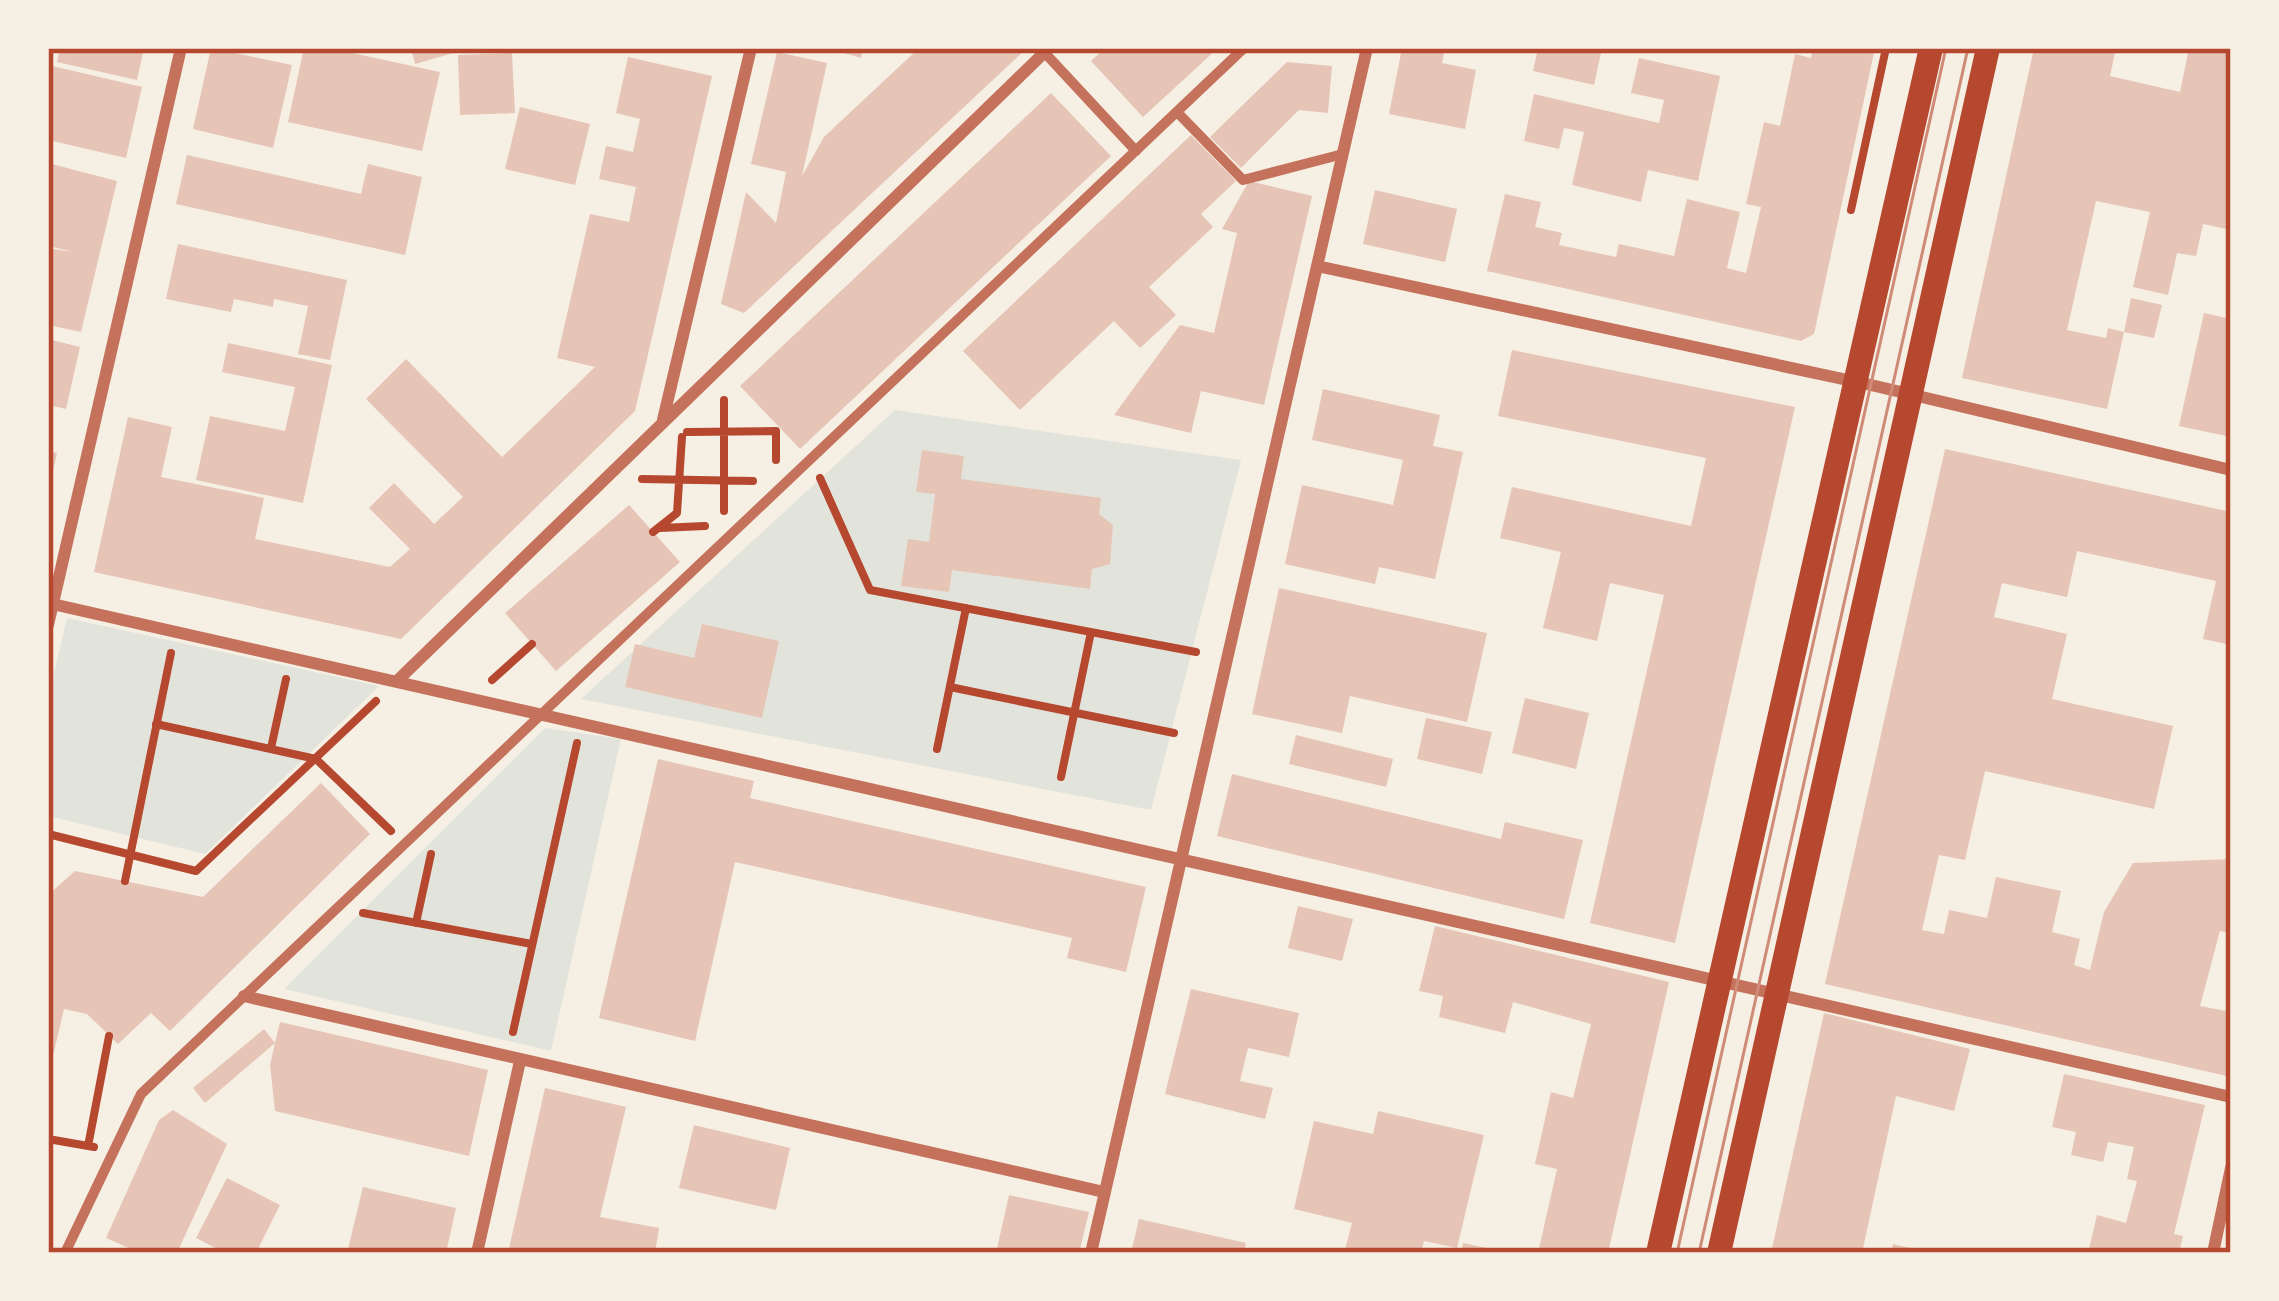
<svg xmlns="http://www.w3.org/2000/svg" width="2279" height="1301" viewBox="0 0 2279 1301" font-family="'Libre Baskerville',serif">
<rect width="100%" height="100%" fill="#f6efe4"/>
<path fill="#e2e4dc" d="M895 410 1241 460 1151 810 581 699Z
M67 618 379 686 205 854 48 816V699Z
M545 728 621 739 551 1051 284 989Z"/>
<path fill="#e6c5b7" d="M60 48H144L137 80 57 62Z
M211 48 292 65 273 148 193 129Z
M304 48H329L440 72 422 151 288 122Z
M411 48H467V49L415 64Z
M827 48H863L861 58Z
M919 48H1027L744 313 721 304 746 192 776 223 786 172 751 164 777 52 827 63 802 176 824 137Z
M1105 48H1218L1143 117 1091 61Z
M1402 48H1445L1442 63 1476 70 1465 129 1389 114Z
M1538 48H1602L1594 85 1533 71Z
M1813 48H1875L1814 334 1801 341 1487 271 1505 194 1541 202 1535 227 1562 233 1559 245 1616 257 1619 244 1674 256 1687 199 1740 212 1727 268 1746 273 1761 207 1746 204 1764 122 1780 126 1795 54 1811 58Z
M2034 48H2116L2110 76 2180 92 2189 48H2231V230L2203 224 2196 256 2177 253 2168 295 2133 287 2150 212 2096 201 2067 330 2106 338 2108 328 2124 332 2131 298 2162 305 2154 338 2124 332 2107 409 1962 378Z
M512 53 515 113 460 115 458 55Z
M628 57 712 76 635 411 401 639 94 572 128 417 172 427 161 477 264 498 255 539 390 567 410 549 369 508 394 483 434 524 463 497 366 399 406 359 502 457 595 367 557 358 590 214 629 222 636 187 599 179 606 146 633 152 640 119 616 113Z
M1639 58 1720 76 1698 181 1648 170 1641 202 1572 185 1584 132 1564 128 1559 149 1524 141 1534 94 1659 123 1664 100 1631 93Z
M1287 62 1332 66 1328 113 1299 110 1241 168 1210 137Z
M48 65 142 87 126 158 48 140Z
M1051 93 1111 156 800 449 740 386Z
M520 107 590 124 575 185 505 169Z
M1191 135 1236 181 1201 214 1213 227 1149 287 1176 315 1140 348 1114 321 1020 410 963 351Z
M187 155 361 194 368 164 422 177 405 255 176 204Z
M48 163 117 181 81 332 48 325V262L53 249 74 252 48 246Z
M1249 181 1312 196 1264 405 1201 391 1191 433 1114 415 1180 325 1214 333 1237 233 1222 229Z
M1375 190 1457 209 1445 262 1363 244Z
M178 244 347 280 330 360 298 354 308 306 274 299 273 307 234 299 231 312 166 299Z
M2204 313 2231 319V437L2179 426Z
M48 339 80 347 66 409 48 405Z
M228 343 332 365 303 503 196 480 210 416 285 431 295 387 222 372Z
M1512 350 1795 407 1675 943 1590 923 1664 595 1610 583 1597 641 1543 628 1561 552 1500 538 1512 487 1691 526 1706 458 1498 416Z
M1323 389 1440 415 1433 446 1463 452 1435 579 1379 567 1375 584 1285 564 1302 485 1393 505 1403 460 1312 440Z
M1945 449 2231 512V645L2203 639 2216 581 2077 551 2067 597 2002 583 1994 617 2067 634 2052 699 2173 726 2154 809 1985 771 1965 860 1939 855 1922 930 1944 934 1949 910 1987 918 1996 877 2061 891 2052 932 2080 939 2074 965 2090 970 2104 912 2133 863 2231 859V934L2220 931 2200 1006 2231 1012V1077L1825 984Z
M922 450 964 456 961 479 1101 498 1099 514 1113 525 1110 564 1092 569 1090 589 952 570 949 592 901 586 908 539 929 542 935 494 916 492Z
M48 451 57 453 50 485H48Z
M629 505 680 562 556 671 505 613Z
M1279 588 1487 633 1467 722 1350 696 1342 733 1252 714Z
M702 624 779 641 762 718 625 687 635 644 694 658Z
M1525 698 1589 713 1576 769 1512 753Z
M1426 718 1492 732 1482 774 1417 759Z
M1296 735 1393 759 1386 787 1289 764Z
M658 759 754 781 750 798 1146 887 1126 972 1067 958 1072 938 735 862 695 1041 599 1018Z
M1232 774 1501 839 1505 822 1583 840 1564 919 1217 836Z
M321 783 370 834 170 1031 151 1013 118 1044 87 1014 64 1009 48 1077V895L75 871 203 897Z
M1298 906 1353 919 1342 961 1288 948Z
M1435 926 1669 982 1608 1253H1538L1557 1169 1535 1164 1551 1092 1573 1098 1591 1024 1513 1002 1505 1033 1439 1017 1443 996 1419 991Z
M1191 989 1299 1013 1289 1057 1248 1048 1240 1081 1273 1088 1265 1119 1165 1094Z
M1824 1013 1970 1049 1954 1111 1896 1096 1862 1253H1771Z
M280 1022 488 1070 469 1156 275 1111 270 1065 275 1043 205 1103 193 1088 264 1029 275 1043Z
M2064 1074 2205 1105 2174 1234 2183 1236 2179 1253H2088L2097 1215 2126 1223 2137 1181 2127 1179 2134 1147 2108 1142 2103 1162 2071 1155 2076 1132 2052 1127Z
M545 1088 626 1107 600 1217 659 1228 655 1253H508Z
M173 1110 227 1144 177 1253H140L106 1238 159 1120Z
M1378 1111 1484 1135 1457 1248 1424 1241 1421 1253H1344L1352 1223 1294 1209 1314 1121 1373 1134Z
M694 1125 790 1148 776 1210 679 1188Z
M227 1178 280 1205 256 1253H225L196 1238Z
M363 1187 456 1208 446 1253H347Z
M1009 1195 1089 1212 1079 1253H996Z
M1139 1219 1246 1243 1244 1253H1131Z
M1463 1243 1500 1251V1253H1461Z
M1893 1244 1923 1251V1253H1891Z"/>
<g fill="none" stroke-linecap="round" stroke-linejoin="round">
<path stroke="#b5482f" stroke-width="8" d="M1851 210 1886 48
M724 400V511
M687 432 776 431V460
M820 478 870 590 1196 652
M642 479 753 481
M660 528 705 526
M653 532 677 513 682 437
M492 680 532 644
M950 687 1174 733
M156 724 316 759 391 831
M271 748 286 679
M937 749 966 608
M1061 777 1091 632
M48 834 196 871 376 701
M125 881 171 653
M363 913 532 944
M416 923 431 854
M513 1032 577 743
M48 1139 94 1147
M89 1141 109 1036"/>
<path stroke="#c5725c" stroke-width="10" d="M1044 52 1136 151
M1177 112 1243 180 1343 154
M65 1253 141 1094 1244 48"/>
<path stroke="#c5725c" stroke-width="12" d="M1317 266 1871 385 2231 470
M663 420 751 48
M48 603 2231 1097
M48 625 181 48
M398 680 1049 48
M244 996 1104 1192
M477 1253 520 1061
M1091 1253 1367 48
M2213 1253 2231 1168"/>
<path stroke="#b5482f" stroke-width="24" d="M1658 1253 1931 48
M1719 1253 1988 48"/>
<path stroke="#cf8b77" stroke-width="3" d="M1677 1253 1946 48
M1699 1253 1968 48"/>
</g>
<rect width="2279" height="1301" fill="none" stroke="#f6efe4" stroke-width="102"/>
<rect x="51" y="51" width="2177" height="1199" fill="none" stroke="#b5482f" stroke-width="4.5"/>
</svg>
